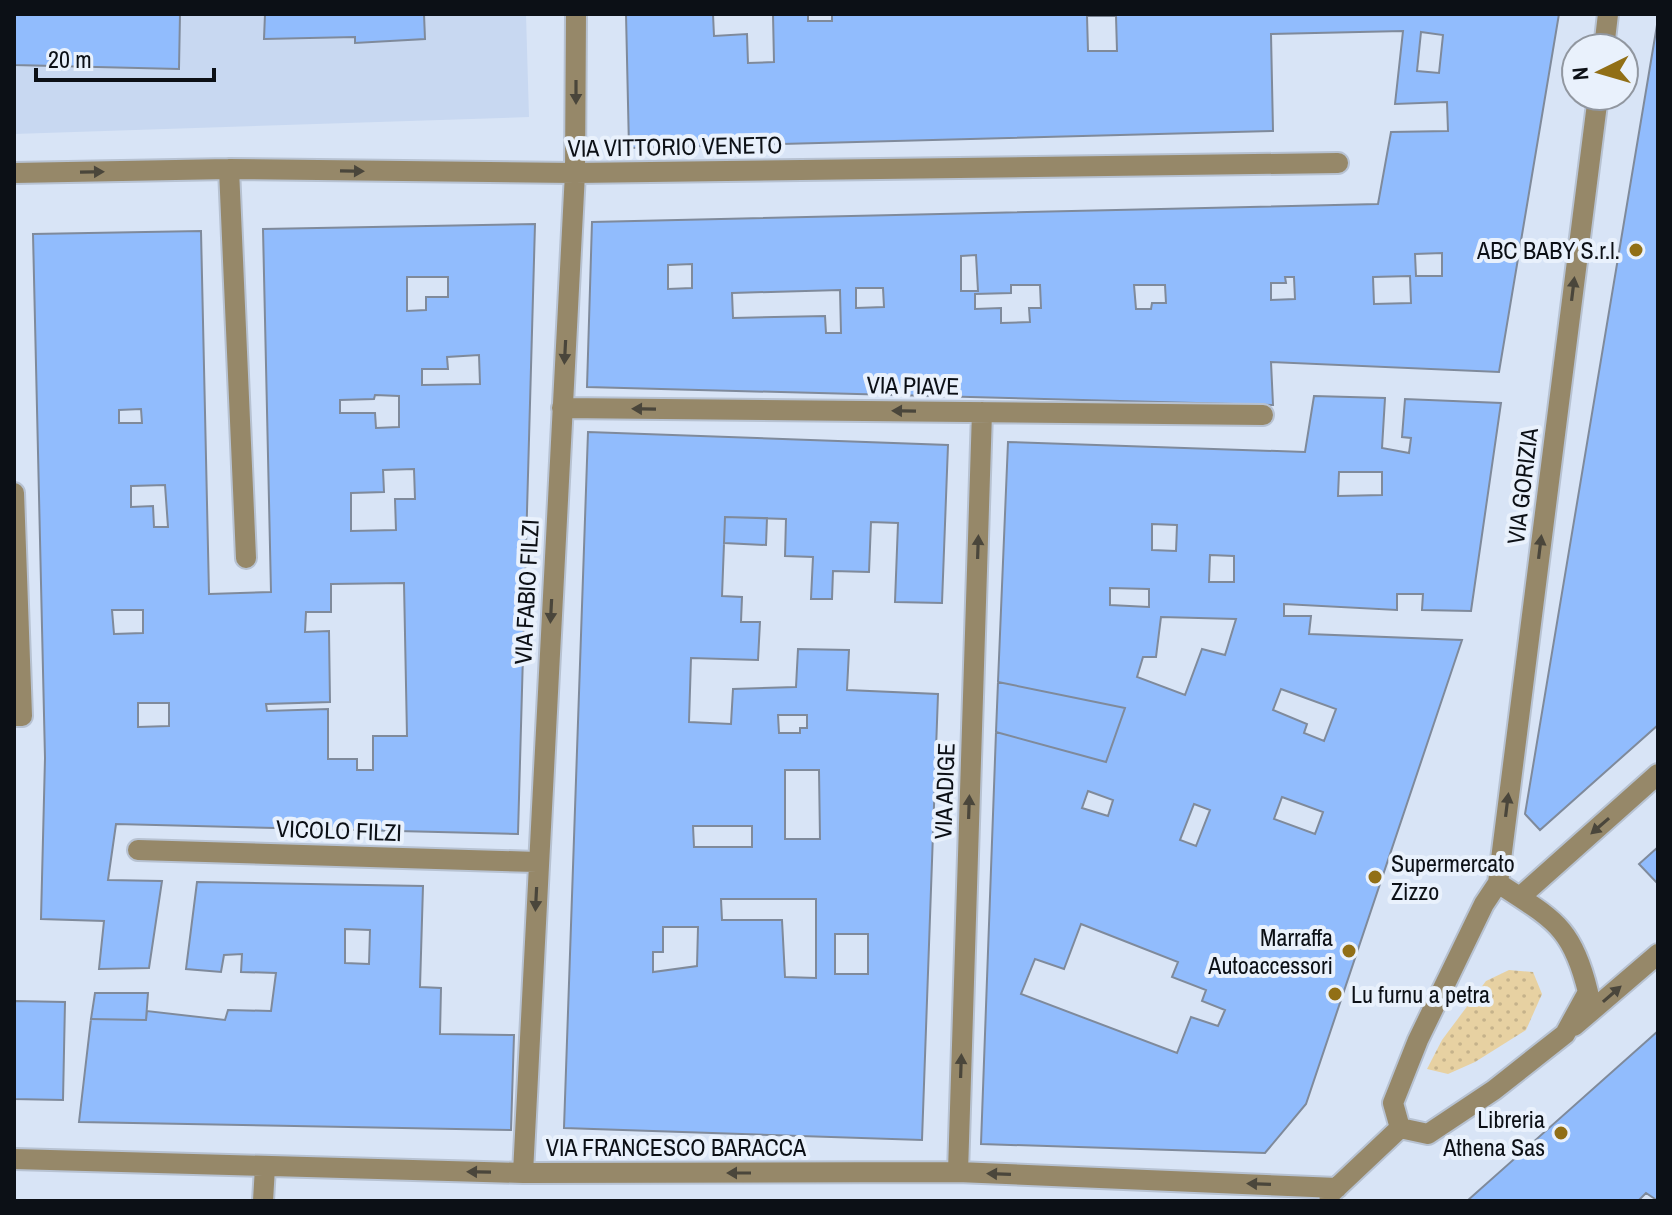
<svg xmlns="http://www.w3.org/2000/svg" width="1672" height="1215" viewBox="0 0 1672 1215" font-family="'Archivo Narrow',sans-serif">
<defs>
<pattern id="grass-dots" width="8" height="8" patternUnits="userSpaceOnUse" patternTransform="scale(2)"><rect width="8" height="8" fill="#e7d1a2"/><path d="M2 2h.1M6 6h.1" fill="none" stroke="#c5b28b" stroke-width="1.8" stroke-linecap="round"/></pattern>
</defs>
<rect width="100%" height="100%" fill="#d8e4f6"/>
<path fill="#c8d8f1" d="M14 14H526L529 117 14 134Z"/>
<path fill="url(#grass-dots)" d="M1509 970 1533 972 1542 994 1526 1030 1475 1062 1448 1074 1427 1069 1442 1040 1486 981Z"/>
<path fill="#91bcfd" stroke="#7f8a9b" stroke-width="2" fill-rule="evenodd" d="M14 14H180L179 69 14 65Z
M265 14H424L425 39 355 43V37L264 39Z
M626 14H713L714 36 747 34 748 63 774 62 773 14H808V21H832V14H1559L1499 372 1271 362 1273 405 587 387 592 222 1378 204 1391 132 1448 131 1447 102 1395 104 1403 31 1271 34 1273 131 629 148ZM1087 16H1116L1117 51H1088ZM1421 32 1443 35 1439 73 1417 71ZM1442 253V276H1416L1415 254ZM976 255 978 291H961V256ZM692 264V288L668 289V265ZM1410 276 1411 303 1374 304 1373 277ZM1285 277H1294L1295 299 1271 300V283H1286ZM1011 285H1040L1041 308H1029L1030 322 1001 323V308L975 309V294L1011 293ZM1134 285H1165L1166 303H1152L1151 309H1136ZM856 288H883L884 307 856 308ZM840 290 841 333H826L825 316 733 318 732 293Z
M1658 19V725L1540 830 1525 814Z
M535 224 518 834 116 824 108 880 162 881 149 968 99 969 104 921 41 919 45 758 33 234 201 231 209 594 271 592 263 229ZM407 277H448V297H426V310L407 311ZM479 355 480 384 422 385V369H448L447 357ZM375 395 399 396V427L376 428 375 413H340V400L374 399ZM141 409 142 423H119V410ZM414 469 415 499H395L396 530 351 531V493L384 492 383 470ZM165 485 168 527H154L153 506 131 507V486ZM404 583 407 736H373V770H357V759H328V709L267 711 266 704 330 702 329 631 305 632 306 612H331V584ZM112 610H143V633L114 634ZM138 703H169V726L138 727Z
M1314 396 1385 398 1382 448 1409 453 1411 438 1402 437 1405 399 1501 403 1471 611 1422 610 1423 594H1397V610L1284 604V616H1311L1309 634 1462 640 1306 1104 1265 1153 981 1144 996 732 1106 762 1125 708 998 682 1008 442 1305 452ZM1339 472H1382V495L1338 496ZM1152 524 1177 525 1176 551 1152 550ZM1210 555 1234 556V582H1209ZM1110 588 1149 589V607L1110 605ZM1161 617 1236 619 1225 655 1202 649 1185 695 1137 677 1143 657H1156ZM1281 689 1336 709 1324 741 1304 733 1307 724 1273 710ZM1088 791 1113 800 1108 816 1082 808ZM1282 797 1323 812 1315 834 1274 819ZM1194 804 1210 810 1196 846 1180 840ZM1081 924 1178 962 1172 977 1206 990 1202 1001 1225 1010 1218 1026 1191 1017 1177 1053 1021 994 1035 959 1064 969Z
M588 432 948 445 942 603 895 602 898 523 871 522 869 572 833 571 832 599H811L813 557 785 556 786 519 725 517 722 596 742 597 741 622H760L758 660 691 658 689 722 731 724 733 689 796 687 798 649 849 650 847 690 938 694 922 1140 564 1128ZM778 715H807V728H800V733H779ZM785 770H819L820 839H785ZM693 826H752V847H694ZM721 899H816V978L785 977 782 920H722ZM663 927H698L697 966 653 972V952H663ZM835 934H868V974H835Z
M725 517 767 518 766 545 724 543Z
M998 682 1125 708 1106 762 996 732Z
M1658 847V884L1639 864Z
M197 882 423 886 420 987 441 988 440 1034 514 1035 511 1130 79 1122 91 1019 146 1020 147 1011 225 1020 228 1010 271 1011 276 973 241 972 242 954 224 955 221 972 186 969ZM345 929 370 930 369 964 345 963Z
M95 993H148L146 1020 91 1019Z
M14 1001 65 1002 63 1100 14 1099Z
M1658 1031V1201L1646 1193 1638 1201H1467Z"/>
<g fill="none" stroke-linecap="round" stroke-linejoin="round">
<defs>
<path id="minor" d="M1604 48 1608 14
M229 169 246 558
M14 173 229 169 575 173 1338 163
M562 408 1263 415
M14 493 22 716H14
M138 850 537 862
M1498 883 1598 96
M1498 883C1552 919 1572 925 1588 992L1565 1034 1494 1090 1428 1134 1400 1128 1393 1103 1418 1040 1484 904Z
M1520 897 1658 774
M1574 1026 1658 954
M14 1159 523 1173 958 1172 1337 1188
M958 1172 982 412
M523 1173 575 173 576 14
M1329 1195 1400 1128
M263 1201 265 1167"/>
</defs>
<use href="#minor" stroke="#b7c2d2" stroke-width="24"/>
<use href="#minor" stroke="#968869" stroke-width="20"/>
</g>
<defs><path id="oneway-solid" d="M-6-.8H1V-3.2L6.5 0L1 3.2V.8H-6Z" transform="scale(2)"/></defs>
<g fill="#4a463b">
<use href="#oneway-solid" transform="translate(576 92) rotate(90)"/>
<use href="#oneway-solid" transform="translate(352 171) rotate(1)"/>
<use href="#oneway-solid" transform="translate(92 172) rotate(-1)"/>
<use href="#oneway-solid" transform="translate(1573 289) rotate(-83)"/>
<use href="#oneway-solid" transform="translate(565 352) rotate(93)"/>
<use href="#oneway-solid" transform="translate(644 409) rotate(-179)"/>
<use href="#oneway-solid" transform="translate(904 411) rotate(-179)"/>
<use href="#oneway-solid" transform="translate(978 547) rotate(-88)"/>
<use href="#oneway-solid" transform="translate(1540 547) rotate(-83)"/>
<use href="#oneway-solid" transform="translate(551 611) rotate(93)"/>
<use href="#oneway-solid" transform="translate(1507 805) rotate(-83)"/>
<use href="#oneway-solid" transform="translate(969 807) rotate(-88)"/>
<use href="#oneway-solid" transform="translate(1600 826) rotate(139)"/>
<use href="#oneway-solid" transform="translate(536 899) rotate(93)"/>
<use href="#oneway-solid" transform="translate(1612 994) rotate(-41)"/>
<use href="#oneway-solid" transform="translate(961 1066) rotate(-88)"/>
<use href="#oneway-solid" transform="translate(479 1172) rotate(-179)"/>
<use href="#oneway-solid" transform="translate(739 1173) rotate(180)"/>
<use href="#oneway-solid" transform="translate(999 1174) rotate(-178)"/>
<use href="#oneway-solid" transform="translate(1259 1184) rotate(-178)"/>
</g>
<g fill="#916f16" stroke="#e9f1fc" stroke-width="3">
<circle cx="1636" cy="250" r="8"/>
<circle cx="1375" cy="877" r="8"/>
<circle cx="1349" cy="951" r="8"/>
<circle cx="1335" cy="994" r="8"/>
<circle cx="1561" cy="1133" r="8"/>
</g>
<g text-anchor="middle" dominant-baseline="central" stroke-width="8" stroke-linejoin="round" paint-order="stroke">
<g font-size="24" fill="#0c1016" stroke="#e9f1fc">
<text transform="translate(675 146) rotate(-1)">VIA VITTORIO VENETO</text>
<text transform="translate(913 385) rotate(1)">VIA PIAVE</text>
<text transform="translate(1522 486) rotate(-83)">VIA GORIZIA</text>
<text transform="translate(526 592) rotate(-87)">VIA FABIO FILZI</text>
<text transform="translate(944 791) rotate(-88)">VIA ADIGE</text>
<text transform="translate(339 830) rotate(2)">VICOLO FILZI</text>
<text x="676" y="1147">VIA FRANCESCO BARACCA</text>
</g>
<g font-size="24" fill="#0c1016" stroke="#e9f1fc" text-anchor="end">
<text x="1620" y="250">ABC BABY S.r.l.</text>
<text x="1391" y="863" text-anchor="start">Supermercato<tspan x="1391" dy="28">Zizzo</tspan></text>
<text x="1333" y="937">Marraffa<tspan x="1333" dy="28">Autoaccessori</tspan></text>
<text x="1351" y="994" text-anchor="start">Lu furnu a petra</text>
<text x="1545" y="1119">Libreria<tspan x="1545" dy="28">Athena Sas</tspan></text>
</g>
</g>
<rect width="1672" height="1215" fill="none" stroke="#0c1016" stroke-width="32"/>
<g transform="translate(1600 72) rotate(265)"><circle r="38" fill="#e9f1fc" stroke="#9197a0" stroke-width="2"/>
<path d="M0-6L14 30L0 20L-14 30Z" fill="#916f16"/>
<text y="-12" font-size="22" font-weight="bold" text-anchor="middle" fill="#0c1016">N</text>
</g>
<path d="M36 68v12h178v-12" fill="none" stroke="#0c1016" stroke-width="4"/>
<text x="48" y="68" font-size="24" fill="#0c1016" stroke="#e9f1fc" stroke-width="6" paint-order="stroke">20 m</text>
</svg>
